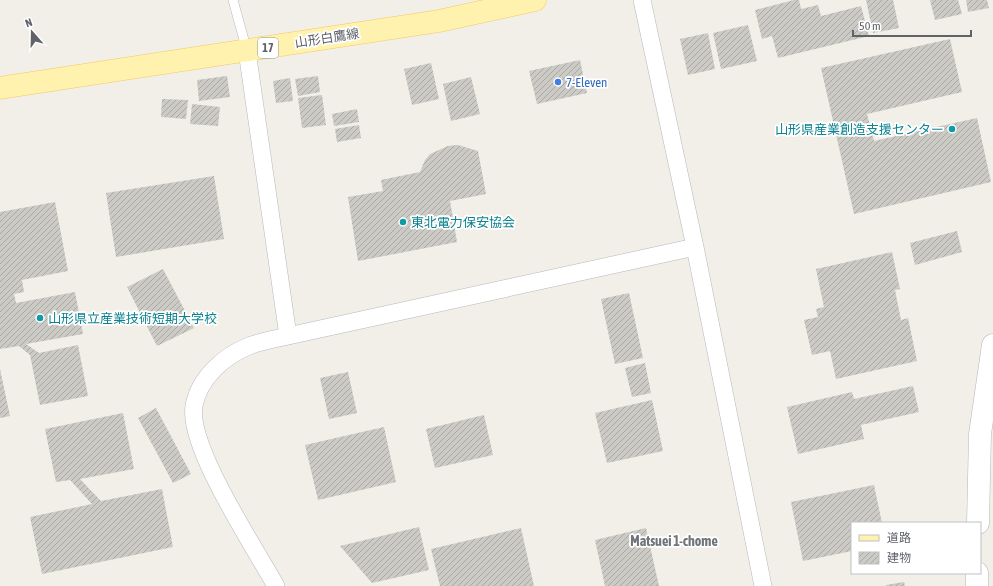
<svg xmlns="http://www.w3.org/2000/svg" width="993" height="586" viewBox="0 0 993 586" font-family="'Asap Condensed','Noto Sans JP',sans-serif">
<defs>
<pattern id="building-hatch" width="6" height="6" patternUnits="userSpaceOnUse"><rect width="6" height="6" fill="#cccac5"/><path d="M-1 1l2-2M0 6l6-6M5 7l2-2" fill="none" stroke="#a9a8a4"/></pattern>
</defs>
<rect width="100%" height="100%" fill="#f1efe8"/>
<path fill="url(#building-hatch)" d="M794 0H799L801 9 818 5 821 16 861 6 869 36 778 58 772 36 762 39 755 10Z
M866 0H893L899 28 873 33Z
M930 0H958L962 14 935 20Z
M966 0H987L989 8 968 12Z
M748 25 757 61 721 69 713 33Z
M708 33 715 69 688 75 680 39Z
M950 39 962 92 867 114 874 141 977 118 991 182 854 214 821 68Z
M580 60 587 93 537 104 529 71Z
M431 63 439 99 412 105 404 69Z
M227 76 230 97 199 101 197 80Z
M318 76 320 92 298 96 295 79Z
M471 77 480 114 451 121 443 84Z
M290 78 293 101 276 103 273 81Z
M322 95 326 125 302 128 298 98Z
M162 99 188 100 186 119 161 117Z
M192 104 220 107 218 126 190 124Z
M357 109 359 122 334 126 332 114Z
M359 125 361 138 337 142 335 129Z
M458 145 478 151 486 194 450 201 457 242 358 261 348 197 383 191 381 180 420 172 425 160 430 154 448 146Z
M214 176 224 239 116 257 106 193Z
M55 202 68 271 22 280 24 292 14 294 16 303 75 292 83 334 26 344 39 353 78 345 88 396 40 405 30 355 19 346 0 349V212Z
M957 231 962 252 915 265 910 243Z
M892 252 900 289 895 290 901 320 908 318 917 361 836 379 830 351 812 355 804 320 818 317 816 309 824 307 816 269Z
M163 269 194 328 157 346 127 287Z
M629 293 643 358 615 364 601 299Z
M645 363 651 393 632 397 625 368Z
M0 369 10 416 0 418Z
M348 372 357 413 329 419 320 378Z
M913 386 919 412 861 425 864 439 798 454 787 407 852 392 854 399Z
M652 400 663 451 607 463 595 413Z
M156 408 191 474 173 483 138 418Z
M123 413 134 469 80 479 101 501 162 489 173 547 42 574 30 517 92 504 70 480 56 482 45 429Z
M484 415 493 455 435 468 426 429Z
M384 427 396 482 318 500 305 445Z
M874 485 882 523H852V551L803 561 791 502Z
M419 527 429 570 372 583 340 546Z
M521 528 534 586H440L431 549Z
M646 528 659 586H605L595 540Z
M904 582 905 586H886V585Z"/>
<g fill="none" stroke-linecap="round" stroke-linejoin="round">
<defs>
<path id="service" d="M233 0 247 51"/>
<path id="minor" d="M642 0 695 247 763 586
M247 51 288 336
M276 586C255 548 187 446 194 406 199 378 224 356 249 346 261 341 275 339 288 336L695 247"/>
<path id="tertiary" d="M978 523 980 434 993 345
M977 586V573"/>
<path id="primary" d="M0 88 439 21 535 0"/>
</defs>
<use href="#service" stroke="#b5b8bc" stroke-width="10"/>
<use href="#minor" stroke="#b5b8bc" stroke-width="18"/>
<use href="#tertiary" stroke="#b5b8bc" stroke-width="23"/>
<use href="#primary" stroke="#f2c960" stroke-width="23"/>
<use href="#service" stroke="#fff" stroke-width="9"/>
<use href="#minor" stroke="#fff" stroke-width="17"/>
<use href="#tertiary" stroke="#fff" stroke-width="22"/>
<use href="#primary" stroke="#fff2af" stroke-width="22"/>
</g>
<circle fill="#3f7fe0" stroke="#fff" stroke-width="1.5" cx="558" cy="82" r="4"/>
<g fill="#0f9aa8" stroke="#fff" stroke-width="1.5">
<circle cx="952" cy="129" r="4"/>
<circle cx="403" cy="222" r="4"/>
<circle cx="40" cy="318" r="4"/>
</g>
<g text-anchor="middle" dominant-baseline="central" stroke-width="3.5" stroke-linejoin="round" paint-order="stroke">
<rect fill="#fff" stroke="#8f9295" stroke-width="1" x="258" y="38" width="20" height="20" rx="3"/>
<g font-size="12" font-weight="bold" fill="#5f6368">
<text x="268" y="48">17</text>
</g>
<g font-size="13" fill="#5f6368" stroke="#fff">
<text transform="translate(327 38) rotate(-9)">山形白鷹線</text>
</g>
<g font-size="13" fill="#366cbe" stroke="#fff" text-anchor="start">
<text x="566" y="82">7-Eleven</text>
</g>
<g font-size="13" fill="#0d838f" stroke="#fff" text-anchor="start">
<text x="944" y="129" text-anchor="end">山形県産業創造支援センター</text>
<text x="411" y="222">東北電力保安協会</text>
<text x="48" y="318">山形県立産業技術短期大学校</text>
</g>
<g font-size="14" font-weight="bold" fill="#70757a" stroke="#fff">
<text x="674" y="541">Matsuei 1-chome</text>
</g>
</g>
<rect x="851" y="522" width="130" height="52" fill="#ffffff" stroke="#bfc1c3"/>
<rect x="859" y="535" width="20" height="6" fill="#fff2af" stroke="#bfc1c3"/>
<text x="887" y="542" font-size="12" fill="#5f6368">道路</text>
<rect x="859" y="552" width="20" height="12" fill="url(#building-hatch)" stroke="#bfc1c3"/>
<text x="887" y="562" font-size="12" fill="#5f6368">建物</text>
<g transform="translate(32 32) rotate(340)" stroke="#ffffff" stroke-width="3" paint-order="stroke">
<path d="M0-3L7 15L0 10L-7 15Z" fill="#5f6368"/>
<text y="-6" font-size="11" font-weight="bold" text-anchor="middle" fill="#5f6368">N</text>
</g>
<path d="M853 30v6h118v-6" fill="none" stroke="#5f6368" stroke-width="2"/>
<text x="859" y="30" font-size="12" fill="#5f6368" stroke="#ffffff" stroke-width="3" paint-order="stroke">50 m</text>
</svg>
